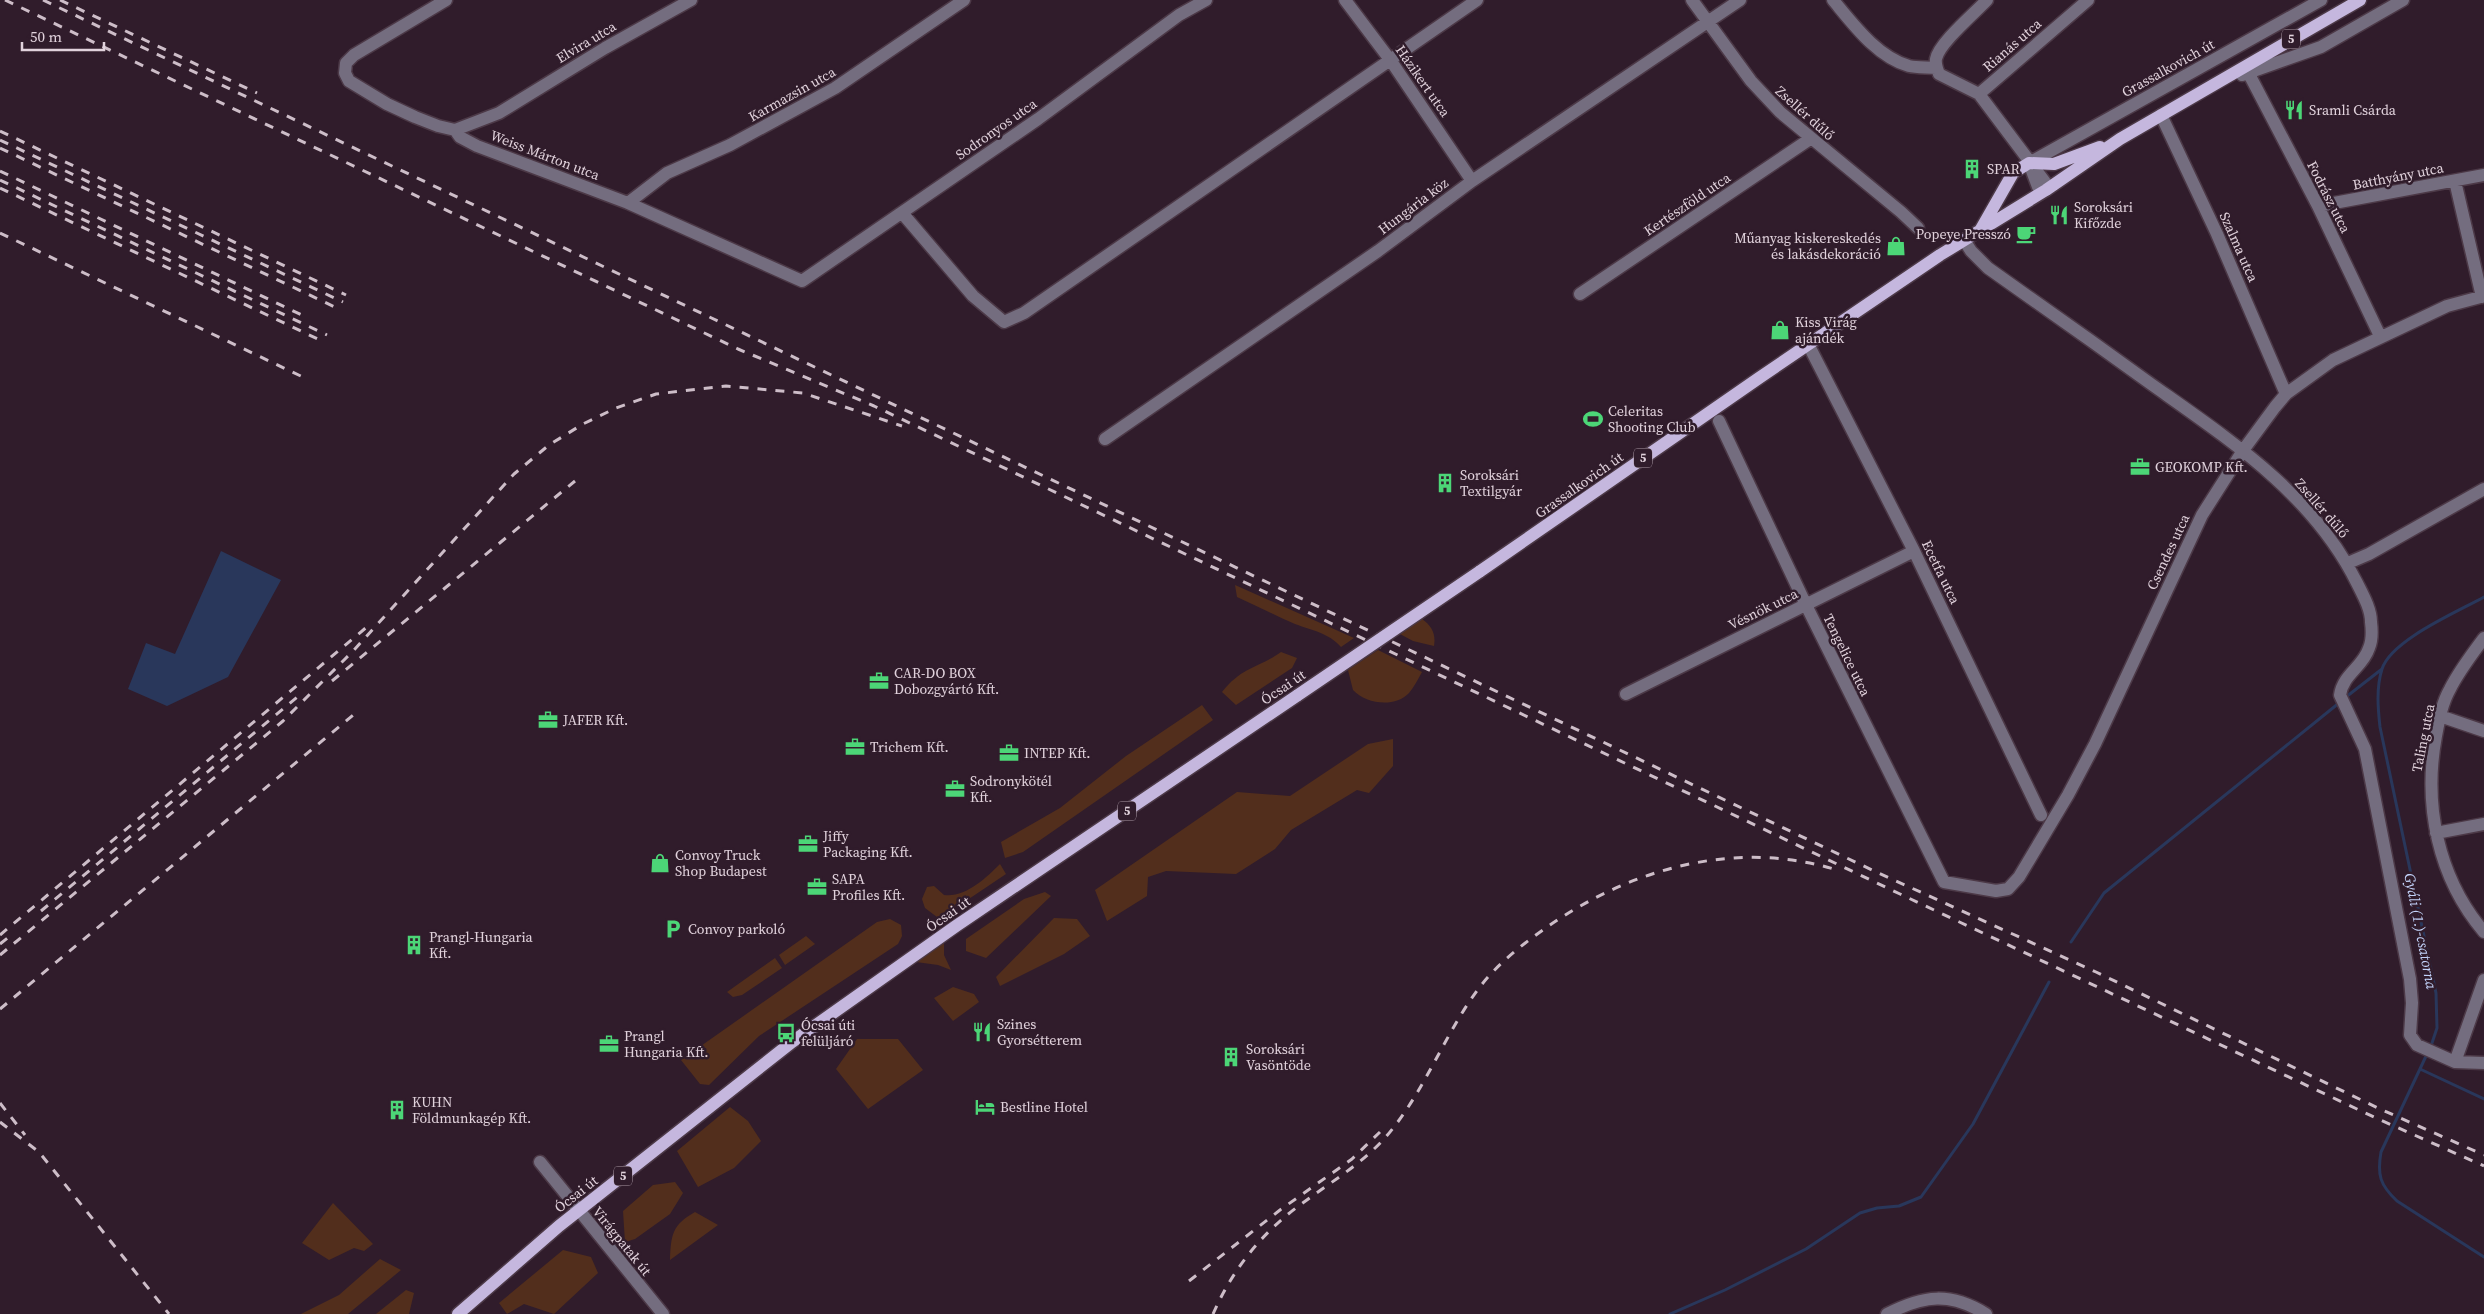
<svg xmlns="http://www.w3.org/2000/svg" width="2484" height="1314" viewBox="0 0 2484 1314" font-family="'Source Serif 4',serif">
<rect width="100%" height="100%" fill="#301c2b"/>
<path fill="#522e1c" d="M1235 585 1354 638 1341 647C1329 633 1311 630 1295 624 1276 616 1257 606 1237 597Z
M1422 619C1432 626 1436 634 1434 646L1413 641 1400 634Z
M1378 650 1422 672C1418 679 1414 687 1409 693 1395 708 1366 704 1353 690L1348 670Z
M1281 652 1297 658 1292 668 1236 705 1222 692C1243 666 1257 669 1281 652Z
M1202 705 1213 720 1023 852 1005 858 1001 842 1060 808 1126 756Z
M1393 739V766L1369 793 1357 790 1291 830 1275 849 1236 874 1166 871 1148 877 1147 896 1107 921 1095 890 1237 792 1290 796 1368 744Z
M1000 864 1006 874 945 915 937 917 925 908 922 899 927 887 934 886 944 895C965 898 986 878 1000 864Z
M1045 892 1051 896 986 958 966 951V939L1024 899Z
M1054 918 1077 919 1090 936 1064 954 1000 986 996 977Z
M890 919 901 925 902 936 898 944 759 1036 709 1085 700 1084 681 1060 877 922Z
M806 936 815 944 785 965 779 955Z
M944 943V955L951 970 938 965 916 962Z
M775 958 782 968 742 995 733 997 727 992Z
M953 987 974 994 979 1002 953 1021 934 998Z
M857 1039H898L923 1070 868 1109 836 1069Z
M730 1107 748 1121 761 1141 734 1168 698 1187 677 1151Z
M675 1182 683 1193 670 1214 635 1239 625 1242 623 1211 653 1185Z
M333 1203 373 1244 364 1251 354 1248 329 1260 302 1243Z
M695 1212 718 1225 670 1260C671 1235 672 1225 695 1212Z
M563 1250 591 1257 598 1273 554 1314 524 1304 507 1314 499 1303Z
M380 1259 401 1270 348 1314H301L339 1295Z
M406 1290 414 1293 409 1314H376Z"/>
<path fill="#29375b" d="M221 551 281 580 228 677 167 706 128 689 146 643 175 654Z"/>
<g fill="none" stroke-linecap="round" stroke-linejoin="round">
<path stroke="#29375b" stroke-width="3" d="M2346 697 2382 669
M2071 942 2104 893 2339 703
M2430 1049 2437 1028 2436 993 2380 727C2378 709 2376 688 2382 669 2391 640 2457 612 2484 597
M2427 1054 2381 1152C2377 1175 2380 1185 2397 1201L2484 1257
M2420 1069 2484 1099
M1670 1314 1725 1290 1806 1249 1860 1213 1877 1208 1899 1206 1921 1197 1973 1124 2049 982"/>
<defs>
<path id="minor" d="M446 0 354 55 346 63 345 73 349 81 387 104 415 117 438 126 455 130 499 113 605 48 691 0
M1345 0 1391 61 1472 181
M1692 0 1751 81 1780 112 1901 212 1918 228
M1833 0C1853 24 1877 57 1909 66 1917 68 1928 67 1936 68
M1987 0C1975 13 1939 43 1936 59 1935 64 1937 69 1939 74L1979 94 2045 182 2046 190 2038 187 2029 163
M2249 74 2318 206 2380 336
M2242 75 2321 47 2403 0
M1979 94 2088 0
M2161 115 2217 234 2286 394
M455 130 460 137 477 146 628 203 802 281 1038 119 1179 15 1206 0
M2029 163 2321 0
M2455 181 2482 297
M628 203 667 173 730 145 835 88 964 0
M2318 206 2484 175
M903 214 973 296 1004 322 1024 313 1477 0
M1964 240 1971 251 1988 268C2042 306 2097 345 2151 384 2230 440 2313 494 2357 583 2363 595 2371 609 2371 622 2372 630 2372 641 2369 648 2363 667 2343 674 2340 695L2365 749 2410 979 2412 1003 2410 1035 2417 1045 2455 1062 2484 1063
M1580 294 1810 139
M1808 344 1914 551 2041 815
M1719 421 1806 605 1944 882 1996 891 2008 889 2019 877 2068 795 2095 744 2202 515 2244 449 2275 407 2286 394 2333 360 2447 306 2484 296
M1105 439 1378 251 1472 181 1740 0
M2348 563 2369 554 2484 489
M2484 638C2472 654 2459 671 2450 689 2442 703 2439 720 2436 736 2423 805 2438 878 2484 932
M1626 694 1914 551
M2440 716 2484 731
M2436 833 2484 824
M2455 1062 2484 980
M540 1162 663 1314
M1887 1314C1924 1295 1950 1292 1986 1314"/>
<path id="major" d="M1981 229 2013 173 2029 163 2054 164 2100 147
M1479 572 1759 378 1940 255 2046 190 2120 139 2360 0
M458 1314 559 1226 792 1042 956 926 1298 695"/>
</defs>
<use href="#minor" stroke="#4c3947" stroke-width="15"/>
<use href="#major" stroke="#4c3947" stroke-width="15"/>
<use href="#minor" stroke="#746d7f" stroke-width="12"/>
<use href="#major" stroke="#c5b7de" stroke-width="12"/>
<path stroke="#cdbdc8" stroke-width="3" stroke-dasharray="9 9" stroke-linecap="butt" d="M5 0 738 349 874 406 1900 894 2376 1118 2484 1166
M43 0 1872 870 2096 972 2380 1109 2484 1155
M60 0 257 93
M0 131 346 295
M0 140 343 302
M0 148 339 309
M0 171 308 318
M0 180 327 335
M0 188 324 342
M0 233 307 379
M332 681 575 481
M41 911 302 693
M0 935 368 626
M0 944 14 933
M0 955 283 721 354 650 514 474 549 445 583 424 616 408 656 394 726 386 803 393 902 426
M0 1009 358 711
M0 1103 25 1135
M0 1122 39 1152 169 1314
M1189 1281 1280 1210 1352 1159 1380 1132
M1213 1314C1232 1271 1259 1236 1296 1208 1326 1185 1358 1167 1384 1139 1424 1094 1443 1036 1479 988 1498 963 1524 943 1550 925 1633 868 1737 839 1837 870"/>
<defs>
<path id="major-bridge" d="M1298 695 1479 572"/>
</defs>
<use href="#major-bridge" stroke="#4c3947" stroke-width="15" stroke-linecap="butt"/>
<use href="#major-bridge" stroke="#c5b7de" stroke-width="12"/>
</g>
<defs>
<symbol id="restaurant-bare" viewBox="-9 -9 18 18"><path d="M-5-6h1v4h1v-4h1v4h1v-4h1v5L-1.5 .5V6h-2V.5L-5-1ZM5-6V6H3V1.5H1.5Q1.5-4 5-6Z" fill="#4cd677" stroke="#301c2b" stroke-width="2.5" paint-order="stroke"/></symbol>
<symbol id="building-bare" viewBox="-9 -9 18 18"><path d="M-4-6H4V6H1V3H-1V6H-4ZM-2.5-4.3h1.7v1.8h-1.7ZM.8-4.3h1.7v1.8H.8ZM-2.5-1h1.7V.8h-1.7ZM.8-1h1.7V.8H.8Z" fill="#4cd677" stroke="#301c2b" stroke-width="2.5" paint-order="stroke"/></symbol>
<symbol id="cafe-bare" viewBox="-9 -9 18 18"><path d="M-5.5-4.5H6V0H3Q3 3.5 0 3.5H-2.5Q-5.5 3.5-5.5 0ZM3-3.2v2h1.7v-2ZM-6 4.5H4V6H-6Z" fill="#4cd677" stroke="#301c2b" stroke-width="2.5" paint-order="stroke"/></symbol>
<symbol id="shop-bare" viewBox="-9 -9 18 18"><path d="M-5-2.5h2.3a2.7 3.5 0 0 1 5.4 0H5L5.5 6h-11ZM-1.5-2.5h3a1.5 2.3 0 0 0-3 0Z" fill="#4cd677" stroke="#301c2b" stroke-width="2.5" paint-order="stroke"/></symbol>
<symbol id="stadium-bare" viewBox="-9 -9 18 18"><path d="M0-5a6.5 5 0 1 0 0 10a6.5 5 0 1 0 0-10ZM-3.5-1.8h7v3.6h-7Z" fill="#4cd677" stroke="#301c2b" stroke-width="2.5" paint-order="stroke"/></symbol>
<symbol id="office-bare" viewBox="-9 -9 18 18"><path d="M-6-3h4V-5.5h4V-3h4V5H-6ZM-1-4.5V-3h2v-1.5ZM-6 0V1H6V0Z" fill="#4cd677" stroke="#301c2b" stroke-width="2.5" paint-order="stroke"/></symbol>
<symbol id="parking-bare" viewBox="-9 -9 18 18"><path d="M-3.5-5.5H1a3.5 3.5 0 0 1 0 7H-1V5.5H-3.5ZM-1-3.4V-.6H.8a1.4 1.4 0 0 0 0-2.8Z" fill="#4cd677" stroke="#301c2b" stroke-width="2.5" paint-order="stroke"/></symbol>
<symbol id="bus-bare" viewBox="-9 -9 18 18"><path d="M-5-6H5V4H4V6H2V4H-2V6H-4V4H-5ZM-3.5-4V0h7V-4ZM-3.5 1.2v1.5H-2V1.2ZM2 1.2v1.5H3.5V1.2Z" fill="#4cd677" stroke="#301c2b" stroke-width="2.5" paint-order="stroke"/></symbol>
<symbol id="hotel-bare" viewBox="-9 -9 18 18"><path d="M-6-4.5h1.5V1H6V5H4.5V3h-9V5H-6ZM-4 0a1.8 1.8 0 1 1 3.6 0ZM.5 0V-2.5h3Q6-2.5 6 0Z" fill="#4cd677" stroke="#301c2b" stroke-width="2.5" paint-order="stroke"/></symbol>
</defs>
<g fill-rule="evenodd">
<use href="#restaurant-bare" x="2280" y="96" width="28" height="28"/>
<use href="#building-bare" x="1958" y="155" width="28" height="28"/>
<use href="#restaurant-bare" x="2045" y="201" width="28" height="28"/>
<use href="#cafe-bare" x="2012" y="220" width="28" height="28"/>
<use href="#shop-bare" x="1882" y="232" width="28" height="28"/>
<use href="#shop-bare" x="1766" y="316" width="28" height="28"/>
<use href="#stadium-bare" x="1579" y="405" width="28" height="28"/>
<use href="#office-bare" x="2126" y="453" width="28" height="28"/>
<use href="#building-bare" x="1431" y="469" width="28" height="28"/>
<use href="#office-bare" x="865" y="667" width="28" height="28"/>
<use href="#office-bare" x="534" y="706" width="28" height="28"/>
<use href="#office-bare" x="841" y="733" width="28" height="28"/>
<use href="#office-bare" x="995" y="739" width="28" height="28"/>
<use href="#office-bare" x="941" y="775" width="28" height="28"/>
<use href="#office-bare" x="794" y="830" width="28" height="28"/>
<use href="#shop-bare" x="646" y="849" width="28" height="28"/>
<use href="#office-bare" x="803" y="873" width="28" height="28"/>
<use href="#parking-bare" x="659" y="915" width="28" height="28"/>
<use href="#building-bare" x="400" y="931" width="28" height="28"/>
<use href="#restaurant-bare" x="968" y="1018" width="28" height="28"/>
<use href="#bus-bare" x="772" y="1019" width="28" height="28"/>
<use href="#office-bare" x="595" y="1030" width="28" height="28"/>
<use href="#building-bare" x="1217" y="1043" width="28" height="28"/>
<use href="#hotel-bare" x="971" y="1093" width="28" height="28"/>
<use href="#building-bare" x="383" y="1096" width="28" height="28"/>
</g>
<g text-anchor="middle" dominant-baseline="central" stroke-width="5" stroke-linejoin="round" paint-order="stroke">
<g fill="#301c2b" stroke="#ac9ba7" stroke-width="1">
<rect x="2282" y="29.5" width="18" height="19" rx="4"/>
<rect x="1634" y="448.5" width="18" height="19" rx="4"/>
<rect x="1118" y="801.5" width="18" height="19" rx="4"/>
<rect x="614" y="1166.5" width="18" height="19" rx="4"/>
</g>
<g font-size="12" font-weight="bold" fill="#e1d2dc">
<text x="2291" y="39">5</text>
<text x="1643" y="458">5</text>
<text x="1127" y="811">5</text>
<text x="623" y="1176">5</text>
</g>
<g font-size="14" fill="#e1d2dc" stroke="#301c2b">
<text transform="translate(586 42) rotate(-31)">Elvira utca</text>
<text transform="translate(2012 45) rotate(-41)">Rianás utca</text>
<text transform="translate(2168 68) rotate(-29)">Grassalkovich út</text>
<text transform="translate(1423 81) rotate(55)">Házikert utca</text>
<text transform="translate(792 94) rotate(-29)">Karmazsin utca</text>
<text transform="translate(1805 113) rotate(42)">Zsellér dűlő</text>
<text transform="translate(996 129) rotate(-35)">Sodronyos utca</text>
<text transform="translate(545 155) rotate(21)">Weiss Márton utca</text>
<text transform="translate(2398 176) rotate(-11)">Batthyány utca</text>
<text transform="translate(2329 197) rotate(63)">Fodrász utca</text>
<text transform="translate(1687 204) rotate(-34)">Kertészföld utca</text>
<text transform="translate(1413 206) rotate(-37)">Hungária köz</text>
<text transform="translate(2239 247) rotate(66)">Szalma utca</text>
<text transform="translate(1579 485) rotate(-35)">Grassalkovich út</text>
<text transform="translate(2322 508) rotate(49)">Zsellér dűlő</text>
<text transform="translate(2168 552) rotate(-65)">Csendes utca</text>
<text transform="translate(1941 572) rotate(64)">Ecetfa utca</text>
<text transform="translate(1763 609) rotate(-26)">Vésnök utca</text>
<text transform="translate(1847 655) rotate(64)">Tengelice utca</text>
<text transform="translate(1283 687) rotate(-34)">Ócsai út</text>
<text transform="translate(2423 738) rotate(-79)">Taling utca</text>
<text transform="translate(948 914) rotate(-35)">Ócsai út</text>
<text transform="translate(576 1194) rotate(-38)">Ócsai út</text>
<text transform="translate(622 1241) rotate(51)">Virágpatak út</text>
</g>
<g font-size="14" fill="#e1d2dc" stroke="#301c2b" text-anchor="start">
<text x="2309" y="110">Sramli Csárda</text>
<text x="1987" y="169">SPAR</text>
<text x="2074" y="207">Soroksári<tspan x="2074" dy="16">Kifőzde</tspan></text>
<text x="2011" y="234" text-anchor="end">Popeye Presszó</text>
<text x="1881" y="238" text-anchor="end">Műanyag kiskereskedés<tspan x="1881" dy="16">és lakásdekoráció</tspan></text>
<text x="1795" y="322">Kiss Virág<tspan x="1795" dy="16">ajándék</tspan></text>
<text x="1608" y="411">Celeritas<tspan x="1608" dy="16">Shooting Club</tspan></text>
<text x="2155" y="467">GEOKOMP Kft.</text>
<text x="1460" y="475">Soroksári<tspan x="1460" dy="16">Textilgyár</tspan></text>
<text x="894" y="673">CAR-DO BOX<tspan x="894" dy="16">Dobozgyártó Kft.</tspan></text>
<text x="563" y="720">JAFER Kft.</text>
<text x="870" y="747">Trichem Kft.</text>
<text x="1024" y="753">INTEP Kft.</text>
<text x="970" y="781">Sodronykötél<tspan x="970" dy="16">Kft.</tspan></text>
<text x="823" y="836">Jiffy<tspan x="823" dy="16">Packaging Kft.</tspan></text>
<text x="675" y="855">Convoy Truck<tspan x="675" dy="16">Shop Budapest</tspan></text>
<text x="832" y="879">SAPA<tspan x="832" dy="16">Profiles Kft.</tspan></text>
<text x="688" y="929">Convoy parkoló</text>
<text x="429" y="937">Prangl-Hungaria<tspan x="429" dy="16">Kft.</tspan></text>
<text x="997" y="1024">Szines<tspan x="997" dy="16">Gyorsétterem</tspan></text>
<text x="801" y="1025">Ócsai úti<tspan x="801" dy="16">felüljáró</tspan></text>
<text x="624" y="1036">Prangl<tspan x="624" dy="16">Hungaria Kft.</tspan></text>
<text x="1246" y="1049">Soroksári<tspan x="1246" dy="16">Vasöntöde</tspan></text>
<text x="412" y="1102">KUHN<tspan x="412" dy="16">Földmunkagép Kft.</tspan></text>
<text x="1000" y="1107">Bestline Hotel</text>
</g>
<g font-size="15" font-style="italic" fill="#c2d2f9" stroke="#301c2b">
<text transform="translate(2421 931) rotate(79)">Gyáli (1.)-csatorna</text>
</g>
</g>
<path d="M22 42v8h82v-8" fill="none" stroke="#e1d2dc" stroke-width="2.5"/>
<text x="30" y="42" font-size="15" fill="#e1d2dc" stroke="#301c2b" stroke-width="4" paint-order="stroke">50 m</text>
</svg>
